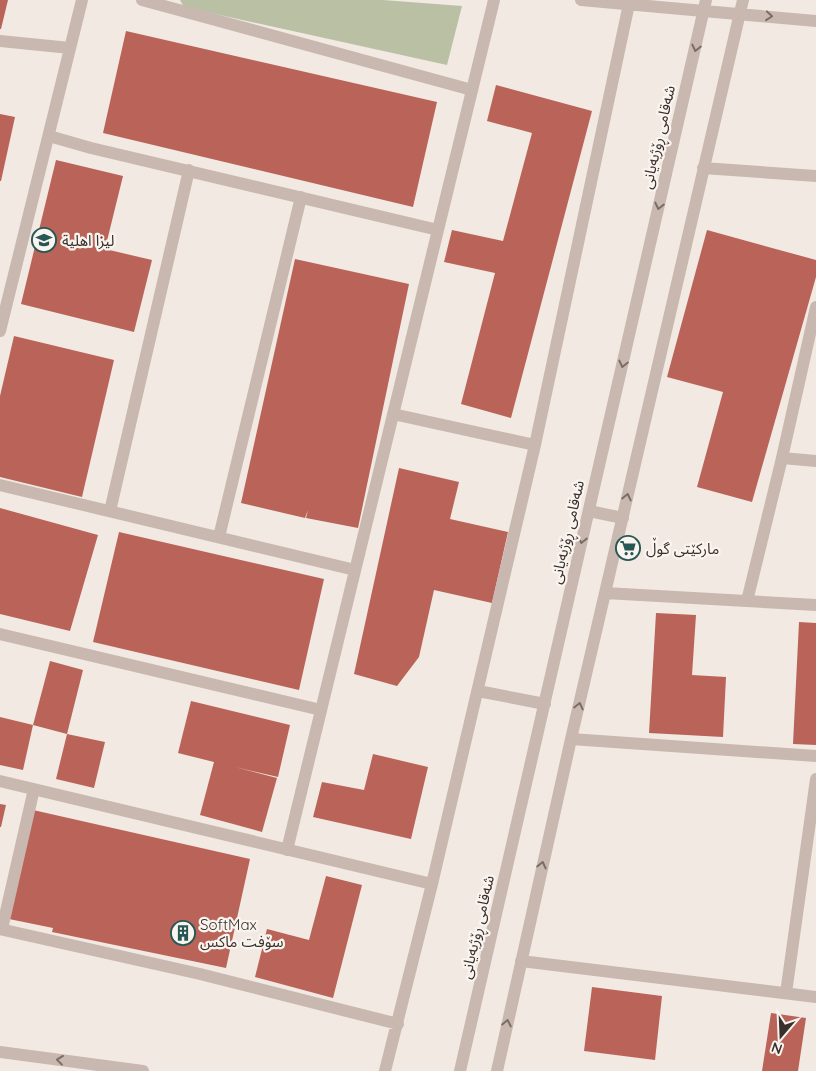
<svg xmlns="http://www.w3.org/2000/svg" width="816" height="1071" viewBox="0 0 816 1071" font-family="Quicksand,'Noto Sans Arabic',sans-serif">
<rect width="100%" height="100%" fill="#f2e9e3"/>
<path fill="#bac0a4" d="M180 0H383L462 6 447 65 184 7Z"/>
<path fill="#ba6459" d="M0 0H8L1 29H0Z
M126 31 437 102 413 207 103 133Z
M496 85 592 111 511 418 461 404 495 273 444 262 452 230 503 241 532 133 487 121Z
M0 114 15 117 1 181H0Z
M56 160 123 176 105 249 152 260 134 332 21 304Z
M707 230 816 260V277L752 502 697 487 723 392 667 377Z
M295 259 409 284 358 528 306 518 308 510 305 518 241 503Z
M14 336 114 360 82 497 0 477V396Z
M399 468 459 482 450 519 508 532 492 603 434 590 419 657 397 686 354 674Z
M0 508 98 535 70 631 0 614Z
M119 532 324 579 299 690 93 642Z
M656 613 696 615 692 675 726 677 723 737 649 733Z
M799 622 816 623V745L793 744Z
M50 661 83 670 67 734 33 725Z
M191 701 290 725 278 777 235 767 277 778 262 832 200 815 214 762 178 753Z
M0 717 33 725 23 770 0 765Z
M67 734 105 742 94 788 56 779Z
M373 754 428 767 411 839 313 817 322 782 364 790Z
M0 804 6 805 1 827H0Z
M33 810 250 859 226 968 52 932 53 928 9 919Z
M326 876 362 885 333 998 255 977 267 929 309 940Z
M592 987 662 996 655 1060 584 1051Z
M771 1013 806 1018 798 1071H762Z"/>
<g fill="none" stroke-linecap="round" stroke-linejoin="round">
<path stroke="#c9b8b0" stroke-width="12" d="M142 0 472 90
M581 0 816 21
M0 41 70 48
M49 136 91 148 438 230
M703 168 816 176
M0 331 82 0
M393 414 535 445
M782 458 816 461
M0 485 355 570
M110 511 189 170
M589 511 623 518
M219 537 301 197
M605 593 816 605
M747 601 782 458 816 307
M0 634 321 710
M478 691 545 704
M571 739 816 756
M0 781 432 884
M287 850 494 0
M0 929 200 974 398 1024
M2 929 34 789
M521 961 816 997
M786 993 816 779
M0 1052 143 1071
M385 1071 432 884 535 445 629 4
M460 1071 706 0
M497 1071 571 739 743 0"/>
</g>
<defs><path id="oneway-chevron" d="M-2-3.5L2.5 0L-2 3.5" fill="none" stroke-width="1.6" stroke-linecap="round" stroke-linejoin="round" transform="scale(1.25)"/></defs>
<g stroke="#7a6d68">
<use href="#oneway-chevron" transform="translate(769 16) rotate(5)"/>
<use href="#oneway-chevron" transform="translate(696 48) rotate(103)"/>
<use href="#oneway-chevron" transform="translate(659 206) rotate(103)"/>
<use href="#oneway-chevron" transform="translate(623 364) rotate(103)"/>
<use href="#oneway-chevron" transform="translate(627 497) rotate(-77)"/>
<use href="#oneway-chevron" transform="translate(582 540) rotate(103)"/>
<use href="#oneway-chevron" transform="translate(579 706) rotate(-77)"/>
<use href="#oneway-chevron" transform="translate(542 865) rotate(-77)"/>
<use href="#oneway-chevron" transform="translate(507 1023) rotate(-78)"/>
<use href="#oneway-chevron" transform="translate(60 1060) rotate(-173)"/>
</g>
<defs>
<symbol id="school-ring" viewBox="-11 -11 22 22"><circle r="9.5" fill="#faf4ef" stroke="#265754" stroke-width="1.5"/><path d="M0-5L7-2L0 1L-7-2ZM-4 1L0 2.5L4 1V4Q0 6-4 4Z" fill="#265754"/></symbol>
<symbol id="supermarket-ring" viewBox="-11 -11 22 22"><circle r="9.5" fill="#faf4ef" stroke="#265754" stroke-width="1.5"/><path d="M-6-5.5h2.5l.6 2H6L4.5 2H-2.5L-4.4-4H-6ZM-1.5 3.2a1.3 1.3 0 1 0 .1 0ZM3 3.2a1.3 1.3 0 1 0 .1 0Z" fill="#265754"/></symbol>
<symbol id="building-ring" viewBox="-11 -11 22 22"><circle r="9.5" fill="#faf4ef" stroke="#265754" stroke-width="1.5"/><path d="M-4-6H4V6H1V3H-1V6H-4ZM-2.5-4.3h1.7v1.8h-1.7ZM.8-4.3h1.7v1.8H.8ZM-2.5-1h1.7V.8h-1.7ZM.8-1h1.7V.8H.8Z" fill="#265754"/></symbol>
</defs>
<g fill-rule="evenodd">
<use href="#school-ring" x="30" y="226" width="28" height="28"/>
<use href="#supermarket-ring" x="614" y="534" width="28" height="28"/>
<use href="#building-ring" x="169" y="919" width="28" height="28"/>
</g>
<g text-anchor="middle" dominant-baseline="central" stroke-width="4.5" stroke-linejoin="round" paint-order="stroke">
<g font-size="15" fill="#392f2d" stroke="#faf4ef">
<text transform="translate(658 137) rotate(-77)">شەقامی ڕۆژبەیانی</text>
<text transform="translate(567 532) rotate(-77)">شەقامی ڕۆژبەیانی</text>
<text transform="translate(477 927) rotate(-77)">شەقامی ڕۆژبەیانی</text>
</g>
<g font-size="15" fill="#392f2d" stroke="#faf4ef" text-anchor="start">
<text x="62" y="240">ليزا اهلية</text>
<text x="646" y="548">مارکێتی گوڵ</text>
<text x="200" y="924">SoftMax<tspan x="200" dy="17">سۆفت ماکس</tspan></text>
</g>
</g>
<g transform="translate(781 1036) rotate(199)" stroke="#faf4ef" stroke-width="4" paint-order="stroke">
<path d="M0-4L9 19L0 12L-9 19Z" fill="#392f2d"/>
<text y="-8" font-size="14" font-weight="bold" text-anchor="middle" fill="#392f2d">N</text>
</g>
</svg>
